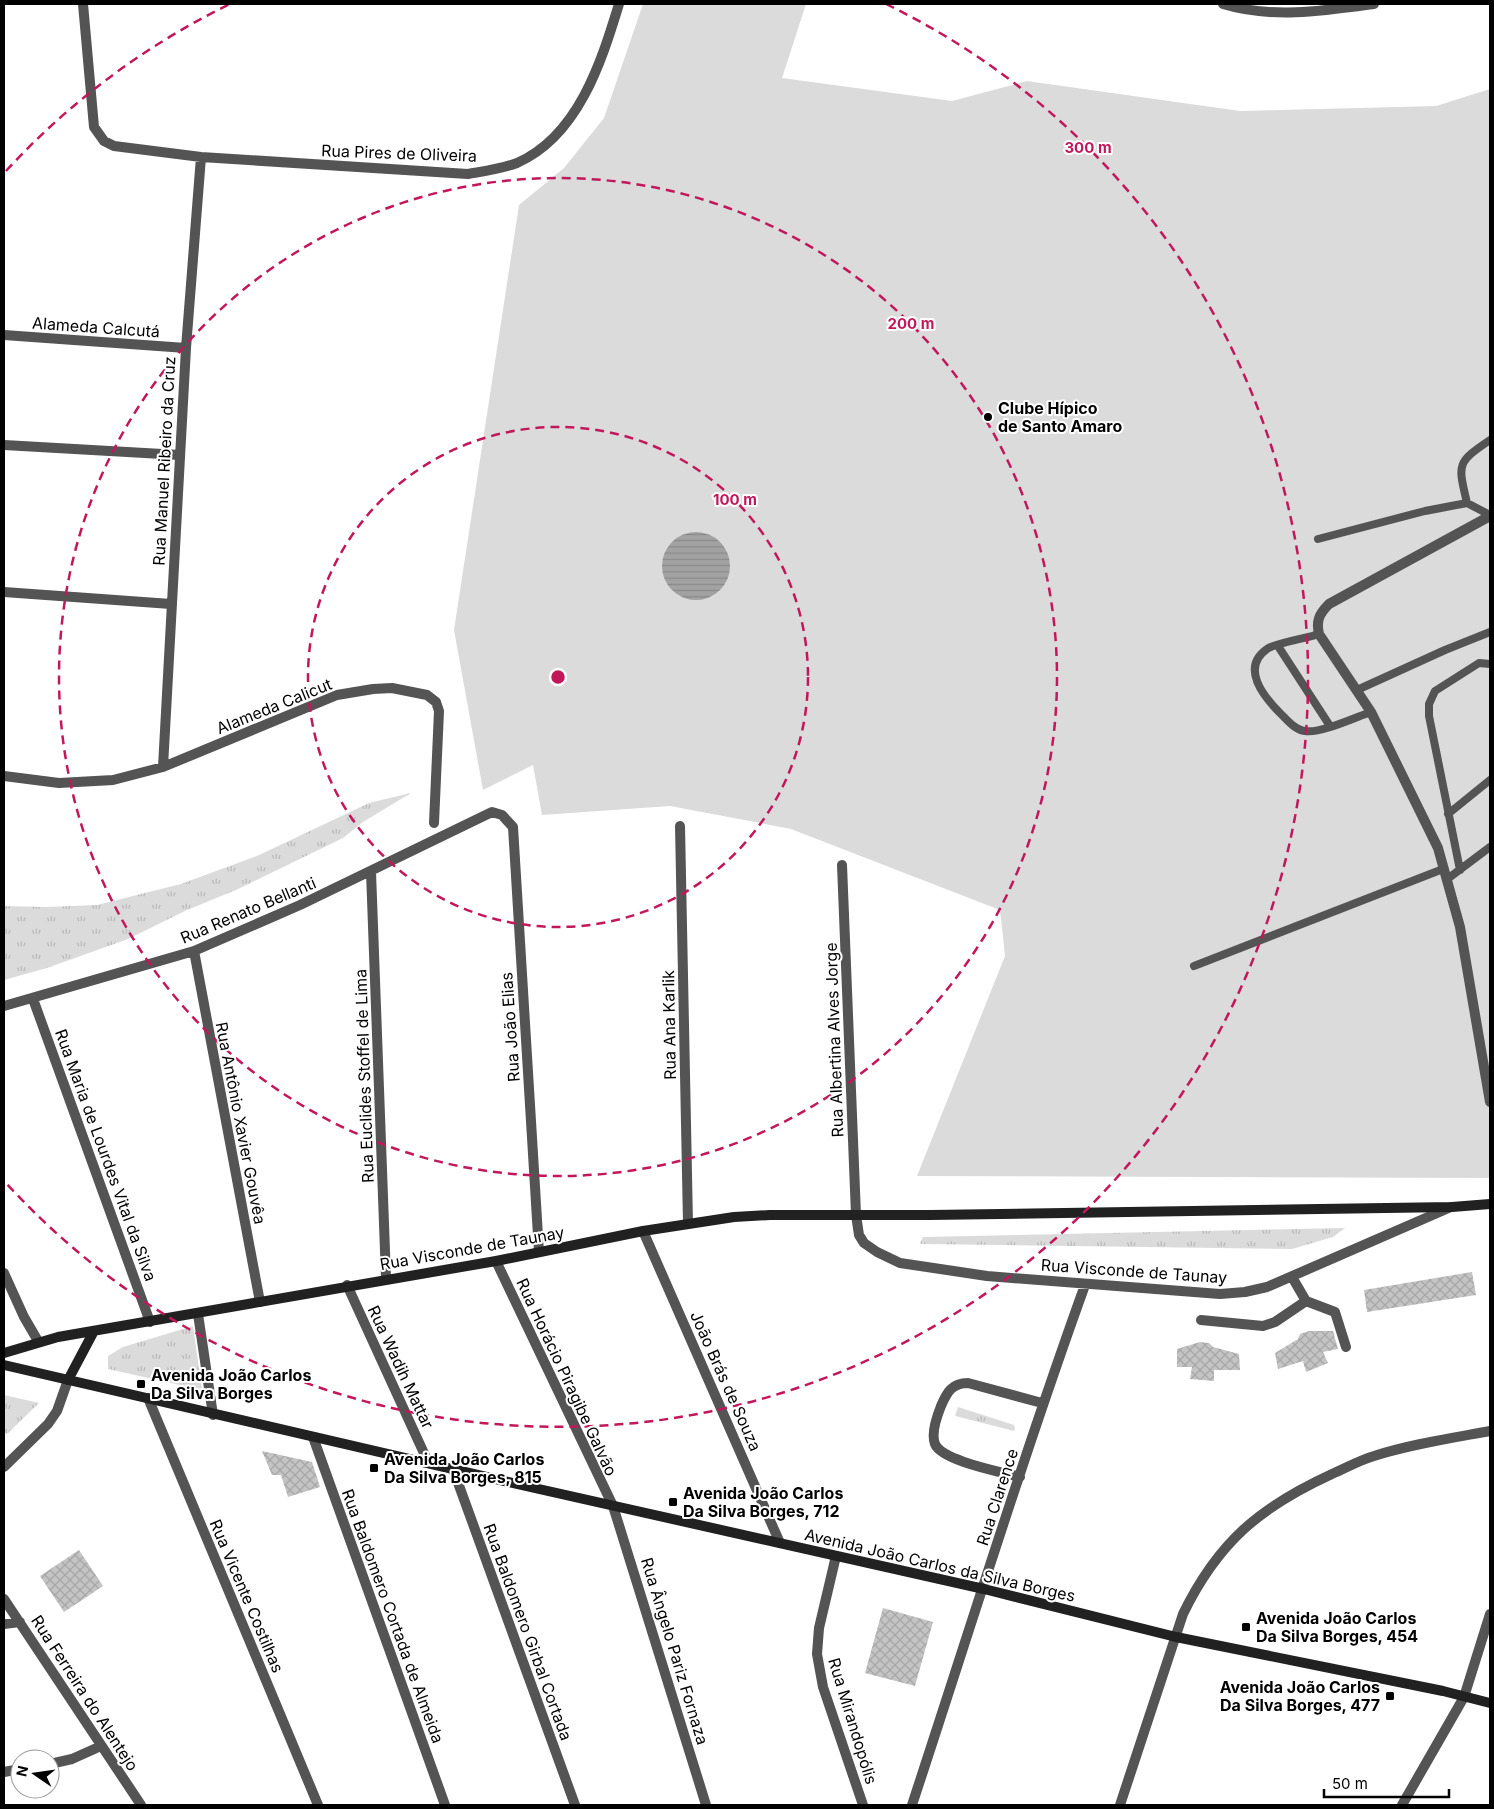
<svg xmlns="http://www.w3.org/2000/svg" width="1494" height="1809" viewBox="0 0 1494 1809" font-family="Inter,sans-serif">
<defs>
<pattern id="park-tufts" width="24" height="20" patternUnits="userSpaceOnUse" patternTransform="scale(1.25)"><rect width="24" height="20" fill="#dbdbdb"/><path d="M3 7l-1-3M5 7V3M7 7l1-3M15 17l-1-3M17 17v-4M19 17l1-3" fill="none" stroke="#bababa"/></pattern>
<pattern id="water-rules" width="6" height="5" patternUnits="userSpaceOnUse" patternTransform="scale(1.25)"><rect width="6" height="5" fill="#a2a2a2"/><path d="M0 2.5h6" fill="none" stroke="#8a8a8a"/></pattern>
<pattern id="building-cross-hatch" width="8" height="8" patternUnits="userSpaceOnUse" patternTransform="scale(1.25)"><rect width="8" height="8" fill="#c4c4c4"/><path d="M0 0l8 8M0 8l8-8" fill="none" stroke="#a7a7a7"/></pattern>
</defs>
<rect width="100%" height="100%" fill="#fff"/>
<path fill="#dbdbdb" d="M643 4H806L782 78 952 101 1027 81 1240 111 1436 106 1490 89V1178L917 1176 1005 956 1000 910 791 829 670 806 542 815 533 765 483 790 454 630 519 205 564 168 604 118Z"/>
<path fill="url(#park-tufts)" d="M411 793 363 822 343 838 236 890 187 910 128 939 47 968 4 980V906L46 907 97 905 181 884 257 856 369 803Z
M1345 1228 1333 1237 1292 1249 922 1244 920 1243 923 1237Z
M193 1326 202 1390 108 1369V1356L123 1347Z
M4 1395 39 1403 7 1434 4 1432Z
M958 1407 1014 1425 1015 1429 1014 1431 955 1416Z"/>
<path fill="url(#water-rules)" d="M662 566a34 34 0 1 1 68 0a34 34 0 1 1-68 0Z"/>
<path fill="url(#building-cross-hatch)" d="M1472 1272 1476 1295 1367 1312 1364 1290Z
M1309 1331H1333L1338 1349 1323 1352 1328 1363 1306 1372 1303 1361 1278 1369 1275 1353 1298 1339 1300 1334Z
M1200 1342 1209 1343 1213 1347 1239 1354 1240 1370H1214V1381L1190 1379 1192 1367H1177V1349Z
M262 1451 312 1462 320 1487 288 1497 281 1475H272Z
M79 1550 103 1586 64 1612 40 1576Z
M883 1608 933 1622 915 1686 865 1673Z"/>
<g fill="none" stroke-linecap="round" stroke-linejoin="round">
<path stroke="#545454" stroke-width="8" d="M1467 503C1458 464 1456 463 1490 440
M1318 539 1425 511 1467 503 1490 515
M1319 634C1308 638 1275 643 1267 649 1240 668 1264 697 1280 713 1287 720 1295 730 1305 731 1320 734 1356 717 1371 712
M1278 646 1330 726
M1357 690 1445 650 1490 632
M1448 814 1490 780
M1460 870 1429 716V704L1435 691 1479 663 1490 664
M1446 880 1490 847
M1194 966 1443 869"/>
<path stroke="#545454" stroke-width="10" d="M83 4 94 127 104 141 114 146 201 157 468 174C485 171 501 169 517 163 578 136 601 63 619 4
M1223 4C1272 19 1324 11 1374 4
M4 335 186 348
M4 445 180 455
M1490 516 1329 604C1319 614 1316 621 1319 634L1371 712 1438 848 1460 927 1490 1102
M4 592 171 604
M163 767 186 348 201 157
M4 776 59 783 113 780 163 767 337 695 373 689 392 688 427 695 436 702 439 711 434 823
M680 826 688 1223
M842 865 856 1215 859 1235 864 1243 877 1252 900 1263 987 1276 1220 1294 1245 1292 1267 1287 1451 1207
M371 872 386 1278
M194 951 260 1302
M33 999 150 1322
M4 1006 194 951 300 905 492 812 502 815 513 827 539 1252
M643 1231 780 1543
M496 1261 613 1506 706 1805
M4 1273 24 1317 38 1341
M1292 1277 1306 1301 1335 1312 1346 1347
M347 1285 428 1462
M198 1314 213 1415
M1201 1320 1263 1326 1275 1322 1306 1301
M148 1398 318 1805
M313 1437 445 1805
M4 1467 48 1424 57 1411 68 1380
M453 1469 575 1805
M1020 1477C1002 1472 942 1461 935 1444 931 1434 937 1416 941 1406 947 1392 952 1383 968 1383L1042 1403
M836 1556 819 1628 817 1654 823 1687 863 1805
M4 1599 141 1805
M4 1624 20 1622
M50 1764 72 1759 101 1746
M4 1772 20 1769
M912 1805C969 1632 1023 1457 1085 1285
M1120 1805 1183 1614C1218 1542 1260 1507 1332 1474 1346 1468 1360 1460 1374 1456 1412 1444 1452 1438 1490 1431
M1402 1805 1464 1697 1490 1614"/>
<path stroke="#212121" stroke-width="10" d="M4 1353 58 1337 496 1261 643 1231 734 1217 770 1215H930L1452 1207 1490 1204
M4 1365 539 1489 984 1589 1176 1637 1443 1691 1490 1703
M68 1380 94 1331"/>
</g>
<g fill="none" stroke="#c2185b" stroke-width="2.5" stroke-dasharray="9 6">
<circle cx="558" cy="677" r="250"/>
<circle cx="558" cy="677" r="499"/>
<path d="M6 171A749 749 0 0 1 230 4M886 4A749 749 0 1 1 6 1183"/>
</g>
<g fill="#000" stroke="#fff" stroke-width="2">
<circle cx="988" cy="417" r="5"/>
<rect x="136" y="1379" width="10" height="10" rx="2.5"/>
<rect x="369" y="1463" width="10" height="10" rx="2.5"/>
<rect x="668" y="1497" width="10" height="10" rx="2.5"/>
<rect x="1241" y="1622" width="10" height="10" rx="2.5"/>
<rect x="1385" y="1691" width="10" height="10" rx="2.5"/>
</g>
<g text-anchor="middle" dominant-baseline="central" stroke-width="4" stroke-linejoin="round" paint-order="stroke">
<g font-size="16" fill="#000" stroke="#fff">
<text transform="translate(399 153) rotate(2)">Rua Pires de Oliveira</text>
<text transform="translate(96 327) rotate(4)">Alameda Calcutá</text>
<text transform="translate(164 461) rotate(-87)">Rua Manuel Ribeiro da Cruz</text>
<text transform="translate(274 706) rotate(-22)">Alameda Calicut</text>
<text transform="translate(248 910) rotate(-23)">Rua Renato Bellanti</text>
<text transform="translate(669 1025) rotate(-91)">Rua Ana Karlik</text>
<text transform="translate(510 1027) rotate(-94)">Rua João Elias</text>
<text transform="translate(834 1040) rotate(-92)">Rua Albertina Alves Jorge</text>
<text transform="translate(364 1076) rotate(-92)">Rua Euclides Stoffel de Lima</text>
<text transform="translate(241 1123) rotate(79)">Rua Antônio Xavier Gouvêa</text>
<text transform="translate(106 1155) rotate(70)">Rua Maria de Lourdes Vital da Silva</text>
<text transform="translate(472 1248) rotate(-10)">Rua Visconde de Taunay</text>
<text transform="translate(1134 1271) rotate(4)">Rua Visconde de Taunay</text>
<text transform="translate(401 1367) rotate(65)">Rua Wadih Mattar</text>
<text transform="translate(567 1377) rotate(65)">Rua Horácio Piragibe Galvão</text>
<text transform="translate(726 1381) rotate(66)">João Brás de Souza</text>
<text transform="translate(997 1497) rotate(-72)">Rua Clarence</text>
<text transform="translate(940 1565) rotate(13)">Avenida João Carlos da Silva Borges</text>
<text transform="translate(247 1596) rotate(67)">Rua Vicente Costilhas</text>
<text transform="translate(393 1616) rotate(70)">Rua Baldomero Cortada de Almeida</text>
<text transform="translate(528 1632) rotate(70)">Rua Baldomero Girbal Cortada</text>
<text transform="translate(675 1651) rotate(73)">Rua Ângelo Pariz Fornaza</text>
<text transform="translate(85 1693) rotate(57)">Rua Ferreira do Alentejo</text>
<text transform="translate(853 1721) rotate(73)">Rua Mirandopólis</text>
</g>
<g font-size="16" font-weight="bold" fill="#000" stroke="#fff" text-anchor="start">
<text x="998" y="408">Clube Hípico<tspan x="998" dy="18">de Santo Amaro</tspan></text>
<text x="151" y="1375">Avenida João Carlos<tspan x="151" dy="18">Da Silva Borges</tspan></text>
<text x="384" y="1459">Avenida João Carlos<tspan x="384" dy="18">Da Silva Borges, 815</tspan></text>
<text x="683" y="1493">Avenida João Carlos<tspan x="683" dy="18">Da Silva Borges, 712</tspan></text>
<text x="1256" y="1618">Avenida João Carlos<tspan x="1256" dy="18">Da Silva Borges, 454</tspan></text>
<text x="1380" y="1687" text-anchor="end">Avenida João Carlos<tspan x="1380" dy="18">Da Silva Borges, 477</tspan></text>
</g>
</g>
<circle cx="558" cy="677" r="8" fill="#c2185b" stroke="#fff" stroke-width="2.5"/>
<g font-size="15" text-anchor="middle" font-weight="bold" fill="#c2185b" stroke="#fff" stroke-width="4" stroke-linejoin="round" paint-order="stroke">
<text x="1088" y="153">300 m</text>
<text x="911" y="329">200 m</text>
<text x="735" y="505">100 m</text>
</g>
<rect width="1494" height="1809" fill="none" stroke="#000000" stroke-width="10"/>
<g transform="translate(35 1774) rotate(283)"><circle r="24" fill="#ffffff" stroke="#999999"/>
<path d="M0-4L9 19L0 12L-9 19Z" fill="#000000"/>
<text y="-8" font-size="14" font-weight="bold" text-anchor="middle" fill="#000000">N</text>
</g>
<path d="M1324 1789v8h125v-8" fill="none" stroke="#000000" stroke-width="2.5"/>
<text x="1332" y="1789" font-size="15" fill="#000000" stroke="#ffffff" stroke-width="4" paint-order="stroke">50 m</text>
</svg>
